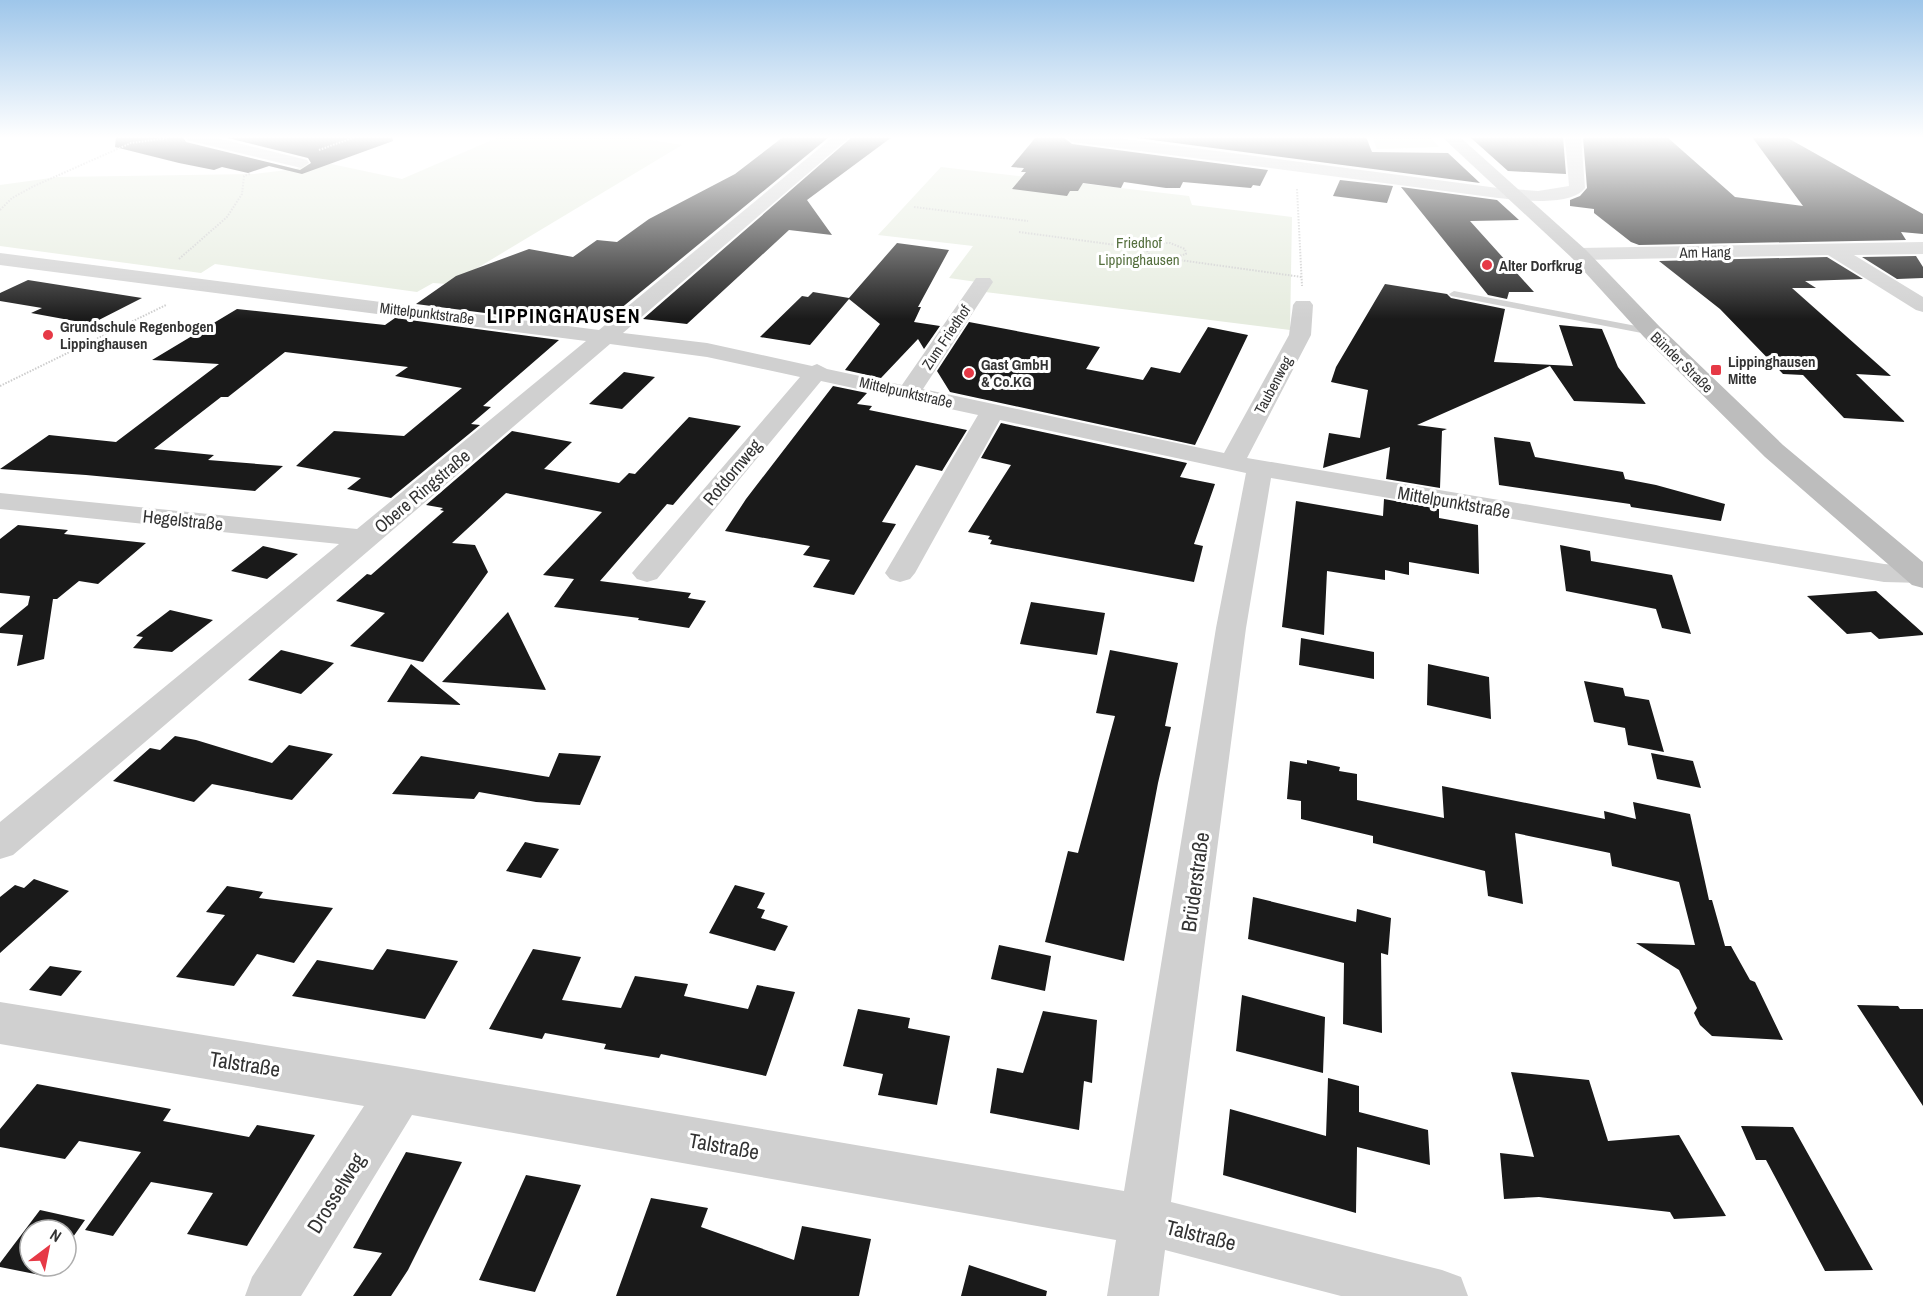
<svg xmlns="http://www.w3.org/2000/svg" width="1923" height="1296" viewBox="0 0 1923 1296" font-family="'Archivo Narrow',sans-serif">
<rect width="100%" height="100%" fill="#fff"/>
<path fill="#e6ecdf" d="M499 137H633L682 145 469 273 447 284 433 283 417 292 215 264 201 273 0 246V185L58 177 254 174 295 169 317 161 402 179Z
M1372 137H1430L1439 147 1377 149Z
M941 167 1189 196 1192 205 1292 217 1290 330 985 292 991 284 949 278 973 246 878 235Z"/>
<path fill="#1a1a1a" d="M116 137H183L186 142 300 170 311 163 308 158 224 137H392L393 141 302 174 269 166 248 173 222 167 214 170 179 163 115 147Z
M783 137H829L614 314 592 311 576 325 416 304 456 276 529 249 573 257 597 240 617 242 649 219 735 174Z
M852 137H892L807 200 832 235 789 230 687 324 643 319Z
M1036 137H1063L1072 144 1268 170 1260 186 1253 185 1251 188 1183 182 1180 188H1166L1124 182 1121 188 1083 183 1078 191H1070L1067 196 1012 189 1026 172H1021L1024 168 1011 167Z
M1130 137H1366L1372 152 1448 153 1480 183Z
M1470 137H1563L1566 174 1508 171Z
M1583 137H1667L1735 197 1803 206 1752 137H1786L1923 214V234L1901 232 1906 240 1639 245 1631 242 1594 213V209L1570 206V200L1580 196 1587 188Z
M1340 180 1393 186 1387 203 1333 196Z
M1401 187 1497 200 1519 220 1470 221 1534 292H1509L1507 299 1488 295Z
M897 243 949 250 918 307H921L914 322 940 326 924 349 918 339 881 378 845 370 880 324 849 299 810 345 760 337 802 296 808 297 813 292 849 298Z
M1916 256 1923 267V278L1897 279 1862 257Z
M1827 257 1863 279 1805 281 1816 288H1792L1891 376 1856 374 1905 422 1844 418 1803 375 1783 374 1720 309 1659 261Z
M28 280 142 298 91 324 31 313 42 308 0 301V293Z
M1385 284 1447 294 1451 298 1505 309 1494 362 1573 366 1559 325 1602 329 1618 367 1646 404 1574 401 1550 366 1417 425 1447 429 1442 431 1440 488 1386 479 1390 447 1323 468 1329 433 1360 438 1368 390 1331 382 1336 367Z
M237 309 385 325 395 318 559 340 483 406 491 407 471 424 480 425 391 498 347 489 361 478 296 466 334 431 404 436 462 388 395 376 408 367 285 352 228 397H221L154 449 214 455 208 460 283 466 255 491 86 475 0 469 49 435 116 442 219 364 152 360Z
M969 322 1100 347 1086 369 1143 380 1151 367 1180 373 1208 327 1248 335 1195 445 950 392 937 371Z
M624 372 655 377 622 409 589 404Z
M833 386 867 393 857 404 872 406 869 410 967 430 942 471 916 465 882 522 896 524 854 595 813 587 830 560 803 555 810 546 725 531 746 499Z
M689 417 741 426 673 505 667 504 600 581 691 593 688 598 706 601 689 628 638 620 639 618 554 607 574 579 543 575 602 512 506 493 452 543 475 545 488 572 423 662 350 646 385 613 336 601 367 574 371 575 444 511 440 510 443 508 426 505 512 431 572 442 544 469 619 483 629 473 635 474Z
M1001 423 1187 463 1180 477 1215 484 1194 544 1203 546 1194 582 990 544 992 540 988 539 990 536 968 532 1011 465 981 458Z
M1494 437 1530 442 1535 457 1623 472 1625 479 1656 485 1725 504 1721 521 1631 507 1630 504 1499 485Z
M1384 499 1439 509V518L1478 525 1479 574 1409 562V575L1385 570V580L1327 571 1324 635 1282 627 1296 501 1383 516Z
M18 525 68 530 64 534 146 543 98 584 79 581 57 599H53L44 659 17 666 23 635 0 633V628L28 605 30 596 0 593V539Z
M1560 545 1590 551 1591 561 1672 575 1691 634 1662 628 1656 609 1566 591Z
M263 546 298 554 267 579 231 571Z
M1876 591 1923 633V635L1879 639 1871 632 1847 634 1807 596Z
M1031 602 1105 613 1097 655 1020 644Z
M170 610 213 620 172 652 133 648 143 637 136 636Z
M508 612 546 690 442 682Z
M1301 638 1374 652V679L1299 665Z
M281 650 334 663 301 694 248 680Z
M1110 650 1178 663 1165 726 1171 727 1158 783 1124 961 1045 942 1068 851 1078 853 1115 716 1096 713Z
M411 664 461 705 387 702Z
M1428 664 1489 677 1491 719 1427 705Z
M1584 681 1623 688 1625 696 1649 700 1664 752 1628 745 1625 728 1594 722Z
M175 736 196 740 272 763 289 745 333 754 292 800 212 784 194 802 113 781 150 748 160 750Z
M559 753 601 756 580 805 536 802 479 792 474 799 392 794 421 756 549 777Z
M1651 753 1693 761 1701 788 1657 779Z
M1307 760 1340 767 1339 771 1357 774V800L1444 818 1442 786 1605 819 1604 811 1636 819 1633 802 1690 814 1709 900H1712L1725 946H1731L1750 980 1755 982 1783 1040 1712 1036 1700 1025 1694 1013 1697 1008 1679 970 1636 943 1695 945 1679 882 1612 866 1610 853 1515 833 1523 904 1488 896 1485 871 1373 843V836L1301 819V801L1287 799 1290 761 1307 764Z
M525 842 559 849 541 878 506 871Z
M34 879 69 891 0 953V897L15 885 24 888Z
M735 885 765 893 757 908 765 910 761 918 788 926 775 951 709 933Z
M227 886 263 892 259 898 333 908 294 963 257 954 234 986 176 977 225 915 206 912Z
M1253 897 1356 922 1357 909 1391 918 1388 955 1381 953 1382 1033 1343 1024 1344 963 1248 939Z
M999 945 1051 956 1045 991 991 979Z
M387 949 458 961 425 1019 292 996 317 960 373 970Z
M533 949 581 957 562 1000 621 1008 635 976 688 984 684 996 748 1009 757 985 795 992 766 1076 661 1054 659 1058 604 1049 606 1044 545 1033 542 1039 489 1029Z
M50 966 82 971 61 996 29 990Z
M1242 995 1325 1017 1323 1073 1236 1051Z
M1857 1005 1898 1006 1900 1009H1923V1106Z
M858 1009 910 1018 908 1028 950 1036 937 1105 878 1095 883 1074 843 1066Z
M1043 1011 1097 1020 1092 1083 1084 1081 1079 1130 990 1113 997 1068 1023 1073Z
M1511 1072 1589 1080 1608 1141 1679 1135 1726 1216 1674 1219 1670 1212 1539 1197 1504 1199 1500 1153 1534 1157Z
M1328 1078 1359 1086V1112L1428 1130 1430 1165 1357 1147 1356 1213 1223 1175 1230 1109 1326 1136Z
M37 1084 171 1109 163 1121 249 1137 257 1125 315 1135 247 1246 187 1234 213 1193 151 1182 113 1236 85 1230 141 1152 79 1141 65 1159 0 1147V1129Z
M1741 1126 1793 1127 1873 1270 1825 1271 1766 1160H1756Z
M406 1152 462 1162 408 1270 391 1296H353L382 1253 353 1248Z
M526 1175 581 1185 535 1292 479 1280Z
M651 1198 708 1208 701 1227 794 1260 802 1226 871 1239 859 1296H616Z
M40 1210 85 1220 66 1247V1230H30V1266H52L45 1276 0 1267V1263Z
M969 1265 1047 1291 1046 1296H961Z"/>
<g fill="none" stroke-linecap="round" stroke-linejoin="round">
<path stroke="#cdcdcd" stroke-width="2" stroke-dasharray="1.5 1.5" stroke-linecap="butt" d="M319 150 355 137
M1297 189 1302 286
M914 207 1028 221
M0 210 12 198 34 186 131 143 169 138
M1019 232 1146 249
M1157 243H1170L1185 249 1186 254 1168 259 1149 254 1146 249Z
M179 259 227 217 242 194 244 176 250 174
M1172 259 1302 277
M0 386 166 305"/>
<path fill="#d0d0d0" fill-rule="evenodd" d="M1454 291 1652 329 1657 332 1652 335 1451 296 1449 294Z"/>
<path fill="#d0d0d0" fill-rule="evenodd" d="M185 137H213L307 160 309 163 301 168 187 140Z
M833 137H850L623 333 707 343 812 366 817 364 827 369 902 385 976 278H990L993 282 923 389 1224 453 1289 335 1293 305 1296 301H1310L1313 305 1311 335 1247 458 1884 564 1923 567V583L1884 582 1271 478 1246 628 1171 1202 1442 1270 1461 1277 1468 1296H1341L1165 1250 1159 1296H1107L1116 1240 412 1115 301 1296H245L252 1277 364 1106 0 1044V1002L401 1067 1124 1191 1216 628 1246 473 1000 420 915 573 910 579 900 582 890 579 885 573 978 415 821 381 657 579 647 582 637 579 632 573 637 567 800 377 707 357 610 344 13 855 0 859V822L339 544 0 509V493L357 529 586 341 0 265V253L599 330Z
M1065 137H1110L1498 188 1538 191 1569 186 1565 137H1581L1585 188C1571 207 1519 200 1498 198L1072 142Z
M1923 242V254L1854 255 1923 297V312L1916 310 1828 255 1579 260 1572 258 1570 254 1572 250 1579 248Z"/>
<path fill="#bdbdbd" fill-rule="evenodd" d="M1442 137H1460L1586 250 1660 327 1783 445 1923 562V588L1912 585 1765 457 1644 337 1572 258Z"/>
</g>
<linearGradient id="sky" x2="0" y2="1"><stop stop-color="#9ec6ea"/><stop offset="0.43" stop-color="#fff"/><stop offset="1" stop-color="#fff" stop-opacity="0"/></linearGradient>
<rect width="1923" height="319" fill="url(#sky)"/>
<g fill="#e63946" stroke="#fff" stroke-width="2">
<circle cx="1487" cy="265" r="6"/>
<circle cx="48" cy="335" r="6"/>
<rect x="1710" y="364" width="12" height="12" rx="3"/>
<circle cx="969" cy="373" r="6"/>
</g>
<g text-anchor="middle" dominant-baseline="central" stroke-width="6" stroke-linejoin="round" paint-order="stroke">
<g font-size="15" fill="#56703f" stroke="#fff">
<text x="1139" y="242">Friedhof<tspan x="1139" dy="17">Lippinghausen</tspan></text>
</g>
<g font-size="15" fill="#333" stroke="#fff">
<text transform="translate(1705 252) rotate(-1)">Am Hang</text>
<text transform="translate(427 313) rotate(7)">Mittelpunktstraße</text>
<text transform="translate(946 337) rotate(-56)">Zum Friedhof</text>
<text transform="translate(1682 362) rotate(44)">Bünder Straße</text>
<text transform="translate(1273 385) rotate(-62)">Taubenweg</text>
<text transform="translate(906 392) rotate(13)">Mittelpunktstraße</text>
</g>
<g font-size="15" font-weight="bold" fill="#333" stroke="#fff" text-anchor="start">
<text x="1499" y="265">Alter Dorfkrug</text>
<text x="60" y="326">Grundschule Regenbogen<tspan x="60" dy="17">Lippinghausen</tspan></text>
<text x="1728" y="361">Lippinghausen<tspan x="1728" dy="17">Mitte</tspan></text>
<text x="981" y="364">Gast GmbH<tspan x="981" dy="17">&amp; Co.KG</tspan></text>
</g>
<g font-size="18" fill="#333" stroke="#fff">
<text transform="translate(732 472) rotate(-50)">Rotdornweg</text>
<text transform="translate(422 491) rotate(-40)">Obere Ringstraße</text>
<text transform="translate(1454 502) rotate(10)">Mittelpunktstraße</text>
<text transform="translate(183 520) rotate(6)">Hegelstraße</text>
</g>
<g font-size="20" font-weight="bold" letter-spacing="1.5" fill="#000" stroke="#fff">
<text x="564" y="315">LIPPINGHAUSEN</text>
</g>
<g font-size="21" fill="#333" stroke="#fff">
<text transform="translate(1195 882) rotate(-82)">Brüderstraße</text>
<text transform="translate(245 1064) rotate(9)">Talstraße</text>
<text transform="translate(724 1146) rotate(10)">Talstraße</text>
<text transform="translate(336 1193) rotate(-58)">Drosselweg</text>
<text transform="translate(1201 1235) rotate(14)">Talstraße</text>
</g>
</g>
<g transform="translate(48 1248) rotate(32)"><circle r="28" fill="#ffffff" stroke="#adadad" stroke-width="1.5"/>
<path d="M0-4.5L10 22L0 15L-10 22Z" fill="#e63946"/>
<text y="-9" font-size="16" font-weight="bold" text-anchor="middle" fill="#333333">N</text>
</g>
</svg>
